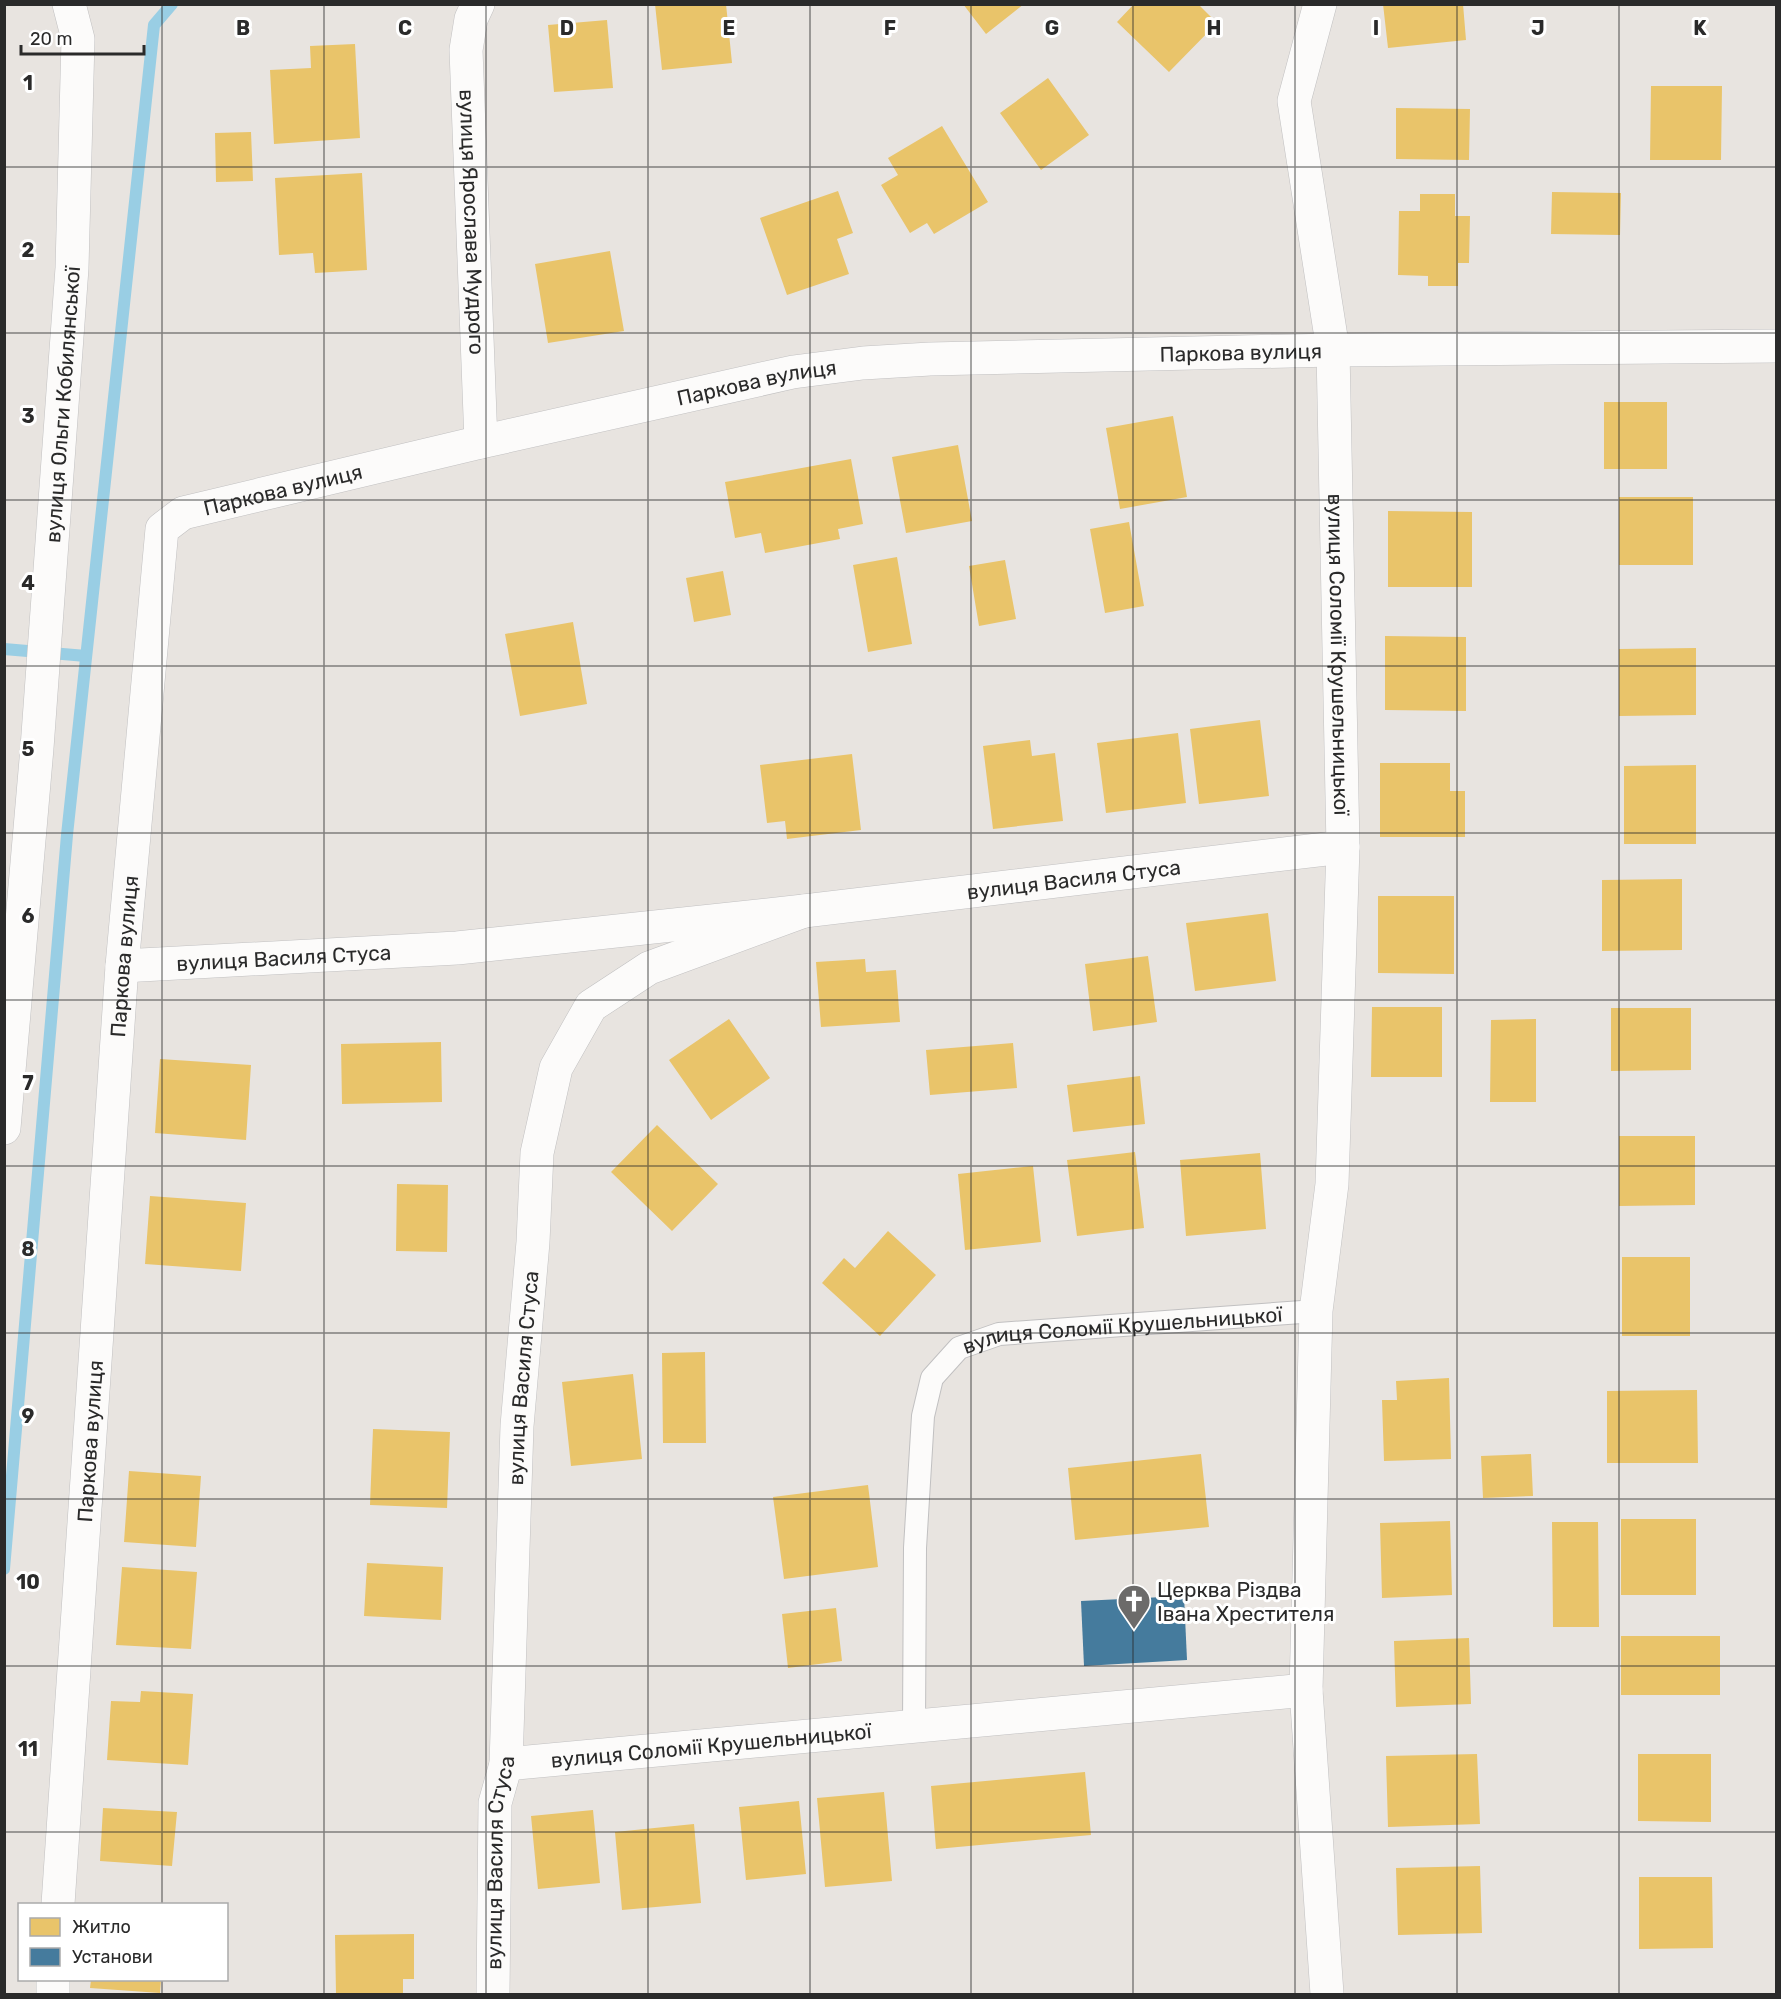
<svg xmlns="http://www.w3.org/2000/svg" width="1781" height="1999" viewBox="0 0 1781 1999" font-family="Rubik,sans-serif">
<rect width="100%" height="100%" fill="#e8e4e0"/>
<path fill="#e9c46a" d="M655 4H726L732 63 662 70Z
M963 4H1024L986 34Z
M1134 4H1198L1217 23 1169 72 1117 22Z
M1383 4H1463L1466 40 1388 48Z
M607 20 613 88 554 92 548 25Z
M355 44 360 138 274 144 270 70 311 68 310 46Z
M1048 78 1089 135 1041 170 1000 113Z
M1651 86H1722L1721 160H1650Z
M1396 108 1470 109 1469 160 1396 159Z
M942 126 988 202 934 234 927 223 910 233 881 185 898 175 888 158Z
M251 132 253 181 216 182 215 133Z
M362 173 367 270 315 273 313 253 279 255 275 178Z
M838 191 853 233 837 239 849 274 787 295 760 218Z
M1552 192 1621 193 1620 235 1551 234Z
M1420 194H1455V216H1470L1469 263H1458V286H1428V276L1398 275 1399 211H1420Z
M610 251 624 331 548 343 535 264Z
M1604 402H1667V469H1604Z
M1173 416 1187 497 1120 509 1106 428Z
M958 445 972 521 906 533 892 457Z
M851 459 863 524 838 529 840 539 765 553 761 533 735 538 725 482Z
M1619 497H1693V565H1619Z
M1388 511 1472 512V587H1388Z
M1129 522 1144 606 1105 613 1090 529Z
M897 557 912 644 868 652 853 565Z
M1005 560 1016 619 979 626 969 566Z
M723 571 731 615 694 622 686 578Z
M573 622 587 704 520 716 505 634Z
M1385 636 1466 637V711L1385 710Z
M1696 648V715L1619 716V649Z
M1260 720 1269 796 1199 804 1190 729Z
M1178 733 1186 803 1106 813 1097 743Z
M1030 740 1032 756 1055 753 1063 821 993 829 983 746Z
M852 754 861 830 787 839 785 821 767 823 760 765Z
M1380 763H1450V791H1465V837H1380Z
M1696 765V844H1624V766Z
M1682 879V950L1602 951V880Z
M1378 896H1454V974L1378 973Z
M1268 913 1276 981 1195 991 1186 923Z
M1148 956 1157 1022 1093 1031 1085 964Z
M865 959 866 972 896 970 900 1022 821 1027 816 962Z
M1372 1007H1442V1077H1371Z
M1611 1008H1691V1070L1611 1071Z
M729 1019 770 1078 711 1120 669 1060Z
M1536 1019V1102H1490L1491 1020Z
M441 1042 442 1102 342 1104 341 1044Z
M1013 1043 1017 1088 930 1095 926 1050Z
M160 1059 251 1065 246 1140 155 1133Z
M1140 1076 1145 1124 1073 1132 1067 1085Z
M657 1125 718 1184 672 1231 611 1172Z
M1619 1136H1695V1205L1619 1206Z
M1135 1152 1144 1228 1077 1236 1067 1160Z
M1260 1153 1266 1229 1186 1236 1180 1160Z
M1033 1166 1041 1242 965 1250 958 1174Z
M397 1184 448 1185 447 1252 396 1251Z
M150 1196 246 1203 241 1271 145 1264Z
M888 1231 936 1275 880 1336 822 1283 844 1258 855 1268Z
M1622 1257H1690V1336H1622Z
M705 1352 706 1443H663L662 1353Z
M633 1374 642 1459 571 1466 562 1382Z
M1449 1378 1451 1459 1384 1461 1382 1400H1397L1396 1381Z
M1697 1390 1698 1463H1607V1391Z
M373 1429 450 1432 447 1508 370 1505Z
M1201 1454 1209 1527 1075 1540 1068 1468Z
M1531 1454 1533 1496 1483 1498 1481 1456Z
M129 1471 201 1476 196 1547 124 1542Z
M868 1485 878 1567 784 1579 773 1497Z
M1621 1519H1696V1595H1621Z
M1450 1521 1452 1595 1382 1598 1380 1523Z
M1552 1522H1598L1599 1627H1553Z
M367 1563 443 1567 441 1620 364 1616Z
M122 1567 197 1572 191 1649 116 1645Z
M836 1608 842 1661 788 1668 782 1614Z
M1621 1636H1720V1695H1621Z
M1469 1638 1471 1704 1396 1707 1394 1641Z
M141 1691 193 1694 188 1765 107 1760 111 1701 140 1702Z
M1477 1754 1480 1824 1388 1827 1386 1756Z
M1638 1754H1711V1822L1638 1821Z
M1085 1772 1091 1835 936 1849 931 1786Z
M884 1792 892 1881 825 1887 817 1798Z
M799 1801 806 1874 746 1880 739 1807Z
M103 1808 177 1812 172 1866 100 1861Z
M593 1810 600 1883 538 1889 531 1816Z
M694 1824 701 1903 622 1910 615 1832Z
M1480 1866 1482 1933 1398 1935 1396 1868Z
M1639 1877H1712L1713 1948 1639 1949Z
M414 1934V1979H403V1994H336L335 1935Z
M91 1980H161L160 1993 90 1988Z"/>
<path fill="#457b9d" d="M1184 1596 1187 1660 1084 1666 1081 1601Z"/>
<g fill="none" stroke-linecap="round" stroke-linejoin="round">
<path stroke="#99cee4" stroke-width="12" d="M4 649 86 656
M4 1569 67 835 154 25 172 4"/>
<defs>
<g id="service">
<path id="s1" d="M914 1726 915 1548 923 1416 932 1378 959 1348 999 1334 1316 1311"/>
</g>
<g id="minor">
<path id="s2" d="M478 4 471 19 466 50 481 442"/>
<path id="s3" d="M1320 4 1294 101 1333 350 1343 847 1332 1184 1316 1311 1306 1690 1327 1994"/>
<path id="s4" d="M122 966 457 948 804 911 1343 847"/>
<path id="s5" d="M4 1128 37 748 72 268 78 39 69 4"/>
<path id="s6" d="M506 1764 1306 1690"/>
<path id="s7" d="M58 1904 122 966 162 529 183 513 481 442 793 372 863 363 930 359 1333 350 1776 346"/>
<path d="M53 1980V1994"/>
<path id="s8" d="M493 1994 495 1803 506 1764 517 1426 533 1242 537 1153 556 1068 591 1006 649 968 804 911"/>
</g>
</defs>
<use href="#service" stroke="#c1c0c1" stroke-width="24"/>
<use href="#minor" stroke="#c1c0c1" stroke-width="34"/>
<use href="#service" stroke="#fcfbfa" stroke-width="22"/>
<use href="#minor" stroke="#fcfbfa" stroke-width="33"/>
</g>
<path fill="none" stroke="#2a2a2a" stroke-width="1.5" stroke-opacity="0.55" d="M162 4V1904M324 4V1994M486 4V1994M648 4V1994M810 4V1994M971 4V1994M1133 4V1994M1295 4V1994M1457 4V1994M1619 4V1994M4 167H1776M4 333H1776M4 500H1776M4 666H1776M4 833H1776M4 1000H1776M4 1166H1776M4 1333H1776M4 1499H1776M4 1666H1776M4 1832H1776M162 1980V1994"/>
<defs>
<symbol id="church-pin" viewBox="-11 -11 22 30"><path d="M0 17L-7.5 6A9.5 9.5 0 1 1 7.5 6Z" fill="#6c6b6a" stroke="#fff"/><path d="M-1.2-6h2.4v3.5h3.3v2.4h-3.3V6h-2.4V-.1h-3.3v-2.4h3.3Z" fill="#fff"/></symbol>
</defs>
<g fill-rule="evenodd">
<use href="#church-pin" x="1115" y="1582" width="38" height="52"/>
</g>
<g text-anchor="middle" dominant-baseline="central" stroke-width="6" stroke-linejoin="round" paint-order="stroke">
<g font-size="21" fill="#2a2a2a" stroke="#fff">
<text stroke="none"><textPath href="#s2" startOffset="220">вулиця Ярослава Мудрого</textPath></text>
<text stroke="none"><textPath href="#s7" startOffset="2480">Паркова вулиця</textPath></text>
<text stroke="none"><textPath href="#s7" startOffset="1994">Паркова вулиця</textPath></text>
<text stroke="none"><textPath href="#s5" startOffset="726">вулиця Ольги Кобилянської</textPath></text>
<text stroke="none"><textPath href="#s7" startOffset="1508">Паркова вулиця</textPath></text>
<text stroke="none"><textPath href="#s3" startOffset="657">вулиця Соломії Крушельницької</textPath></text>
<text stroke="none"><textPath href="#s4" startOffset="956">вулиця Василя Стуса</textPath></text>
<text stroke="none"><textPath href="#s7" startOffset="950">Паркова вулиця</textPath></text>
<text stroke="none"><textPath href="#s4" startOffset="162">вулиця Василя Стуса</textPath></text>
<text stroke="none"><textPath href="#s1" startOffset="555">вулиця Соломії Крушельницької</textPath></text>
<text stroke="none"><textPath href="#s8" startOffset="618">вулиця Василя Стуса</textPath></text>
<text stroke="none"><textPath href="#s7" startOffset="464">Паркова вулиця</textPath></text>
<text stroke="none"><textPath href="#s6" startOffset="206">вулиця Соломії Крушельницької</textPath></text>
<text stroke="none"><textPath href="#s8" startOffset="132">вулиця Василя Стуса</textPath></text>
</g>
<g font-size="21" fill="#2a2a2a" stroke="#fff" text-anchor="start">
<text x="1157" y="1589">Церква Різдва<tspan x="1157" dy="24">Івана Хрестителя</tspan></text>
</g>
</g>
<g font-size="20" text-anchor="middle" font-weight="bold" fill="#2a2a2a" stroke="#fff" stroke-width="6" stroke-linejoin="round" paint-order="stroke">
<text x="243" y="35">B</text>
<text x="405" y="35">C</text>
<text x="567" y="35">D</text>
<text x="729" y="35">E</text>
<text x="890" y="35">F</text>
<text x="1052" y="35">G</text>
<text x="1214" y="35">H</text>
<text x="1376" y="35">I</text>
<text x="1538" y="35">J</text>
<text x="1700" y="35">K</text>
<text x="28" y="90">1</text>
<text x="28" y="257">2</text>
<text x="28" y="423">3</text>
<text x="28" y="590">4</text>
<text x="28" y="756">5</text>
<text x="28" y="923">6</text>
<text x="28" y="1090">7</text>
<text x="28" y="1256">8</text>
<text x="28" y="1423">9</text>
<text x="28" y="1589">10</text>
<text x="28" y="1756">11</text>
</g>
<rect width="1781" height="1999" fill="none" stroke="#2a2a2a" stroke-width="12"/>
<rect x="18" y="1903" width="210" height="78" fill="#ffffff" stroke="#aaaaaa" stroke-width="1.5"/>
<rect x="30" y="1918" width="30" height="18" fill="#e9c46a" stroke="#aaaaaa" stroke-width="1.5"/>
<text x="72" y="1933" font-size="18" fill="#2a2a2a">Житло</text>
<rect x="30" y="1948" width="30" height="18" fill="#457b9d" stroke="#aaaaaa" stroke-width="1.5"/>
<text x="72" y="1963" font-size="18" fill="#2a2a2a">Установи</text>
<path d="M21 45v9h123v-9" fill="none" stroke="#2a2a2a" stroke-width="3"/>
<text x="30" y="45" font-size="18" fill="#2a2a2a" stroke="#ffffff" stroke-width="4.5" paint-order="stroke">20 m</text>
</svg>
